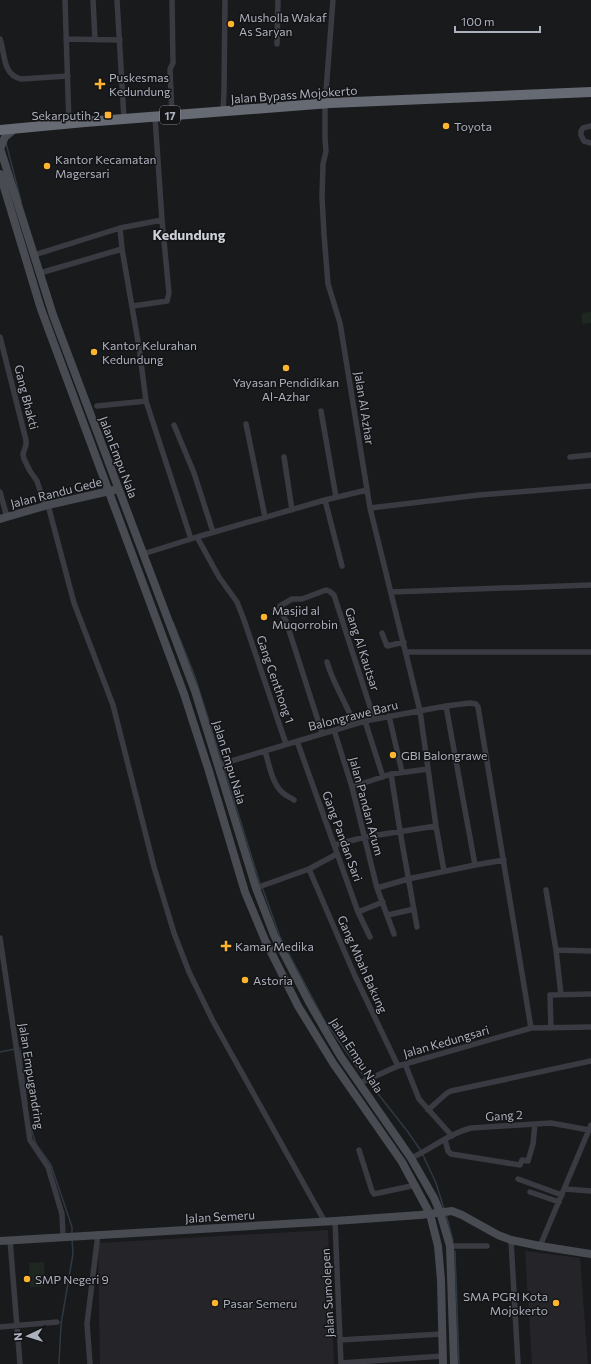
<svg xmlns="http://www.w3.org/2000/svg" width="591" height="1364" viewBox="0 0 591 1364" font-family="Commissioner,sans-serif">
<rect width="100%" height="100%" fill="#191a1c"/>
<path fill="#252529" d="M328 1230 334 1364H100L98 1243Z
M525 1251 580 1258 588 1364H532Z"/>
<path fill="#1f2820" d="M591 312V323L582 324V313Z
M44 1262 45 1286 30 1287 29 1263Z"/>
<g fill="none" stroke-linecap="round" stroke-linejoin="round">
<path stroke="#2e3942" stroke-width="1.5" d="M6 143 21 201
M173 622 194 674 222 762
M223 765 260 884
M262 887 280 937 324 1020 365 1078
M20 1048 27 1104
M0 1052 15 1049
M368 1081 408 1132 421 1151
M31 1128 36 1144 51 1165 72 1227V1233
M423 1155 436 1183 444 1209
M446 1214 453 1241
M455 1251 459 1364
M59 1364 61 1324 73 1254 72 1239"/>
<path stroke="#3a3b42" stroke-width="5.5" d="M65 0 69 124
M93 0 95 39
M117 0 124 119
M333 0 325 104V138L326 151 323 164 322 197 324 234 328 284 340 323 370 508 420 711 436 826 444 871
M0 39C5 52 2 75 21 79L68 76
M66 39 120 40
M277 44 278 0
M223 112 224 91 225 0
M172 115 170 69 173 63 172 0
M591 126 583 128 581 131V135L584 141 591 143
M162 220 120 228 122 249 139 347 146 401 191 539
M34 255 120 228
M40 273 122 249
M133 306 167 301 169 293 162 220 155 117
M0 337 26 440V445L23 454 24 459 30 471 37 481 45 506
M97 406 146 401
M321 411 336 497
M246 424 265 517
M174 425 194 473 213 532
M284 457 292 510
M570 457 591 455
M0 492 7 517
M325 500 342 566
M48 505 74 603 113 705 154 867 174 933 189 972 213 1021 325 1222
M370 508 479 495 591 486
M197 537 219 577 237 602 244 620 286 744
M143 554 197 537 325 500 367 490
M391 592 591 585
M382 633 387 646 404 642
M406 652H591
M327 662C333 684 346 702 354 724
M389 716 402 772
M365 721 383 777
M334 730 352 787 377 888 394 934
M322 733 286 621 280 610V606L292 599H302L326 590 329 591 334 595 374 719
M297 741 358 912 370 937
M265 751C269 764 272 784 283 793 286 796 290 797 294 800
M218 765 365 721 446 706 470 703 476 704 478 707 531 1028
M391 774 400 831 417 927
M352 787 391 774 428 769
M334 845 365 837 436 826
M475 865 504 860
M309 869 355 976 398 1066
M256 888 309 869 337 854
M377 888 408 879 475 865 446 706
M546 890 556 950 561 995
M358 912 383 902
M388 915 414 909
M0 938 30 1140 48 1167 62 1214 63 1236
M556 950 591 951
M551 1028 550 995 591 994
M405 1064 419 1099 452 1136
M360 1083 398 1066 531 1028 591 1027
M428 1110 447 1093 451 1091 591 1061
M445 1140 448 1151 451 1154 520 1165 522 1160 528 1161 533 1144 535 1124
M359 1150 372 1191 374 1194 416 1185
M411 1158C431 1149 450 1133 471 1128L551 1123 589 1130
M518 1179 562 1195
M565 1189 591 1191
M530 1192 559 1202
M335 1221 341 1364
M10 1240 20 1364
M511 1240 518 1364
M450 1246H487
M540 1246 591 1125
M0 1327 57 1322
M340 1340 442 1334
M341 1363 443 1356
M90 1364 87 1324 98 1234"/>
<path stroke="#484b52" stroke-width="8" d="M0 148 53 315 195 691 256 888 274 935 309 1002 328 1035 341 1057 411 1158 434 1198 440 1212 450 1246 454 1364
M0 149 5 137 16 128
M0 174 41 309 184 694 208 768 245 892 265 940 298 1006 333 1063 402 1162 430 1214 438 1246 441 1280 443 1364
M0 519 48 505 114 490
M0 1241 335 1221 420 1215 452 1211 462 1215 498 1235 511 1240 540 1246 591 1254"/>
<path stroke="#666a73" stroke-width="10" d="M0 130 85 122 330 103 591 92"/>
</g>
<g fill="#ffb42f" stroke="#141417" stroke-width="1.5">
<circle cx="231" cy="24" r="4"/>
<path d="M98 78h4v4h4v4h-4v4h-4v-4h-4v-4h4z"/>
<rect x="104" y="111" width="8" height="8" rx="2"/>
<circle cx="446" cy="126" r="4"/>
<circle cx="47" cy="166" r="4"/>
<circle cx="94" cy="352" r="4"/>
<circle cx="286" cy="368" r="4"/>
<circle cx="264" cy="617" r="4"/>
<circle cx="393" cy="755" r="4"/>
<path d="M224 940h4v4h4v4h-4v4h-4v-4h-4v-4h4z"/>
<circle cx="245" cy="980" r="4"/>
<circle cx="27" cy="1279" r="4"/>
<circle cx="215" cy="1303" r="4"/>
<circle cx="556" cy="1303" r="4"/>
</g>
<g text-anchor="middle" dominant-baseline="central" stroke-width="3" stroke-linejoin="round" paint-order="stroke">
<rect fill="#141417" stroke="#7e828b" stroke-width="1" x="160" y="106" width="20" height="18" rx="3"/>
<g font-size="11" font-weight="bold" fill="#abb1bd">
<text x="170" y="115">17</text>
</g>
<g font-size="12" fill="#abb1bd" stroke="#141417" text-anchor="start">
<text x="239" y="17">Musholla Wakaf<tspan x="239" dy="14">As Saryan</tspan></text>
<text x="109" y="77">Puskesmas<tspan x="109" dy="14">Kedundung</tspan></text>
<text x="100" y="115" text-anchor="end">Sekarputih 2</text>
<text x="454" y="126">Toyota</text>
<text x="55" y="159">Kantor Kecamatan<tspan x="55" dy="14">Magersari</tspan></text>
<text x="102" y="345">Kantor Kelurahan<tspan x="102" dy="14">Kedundung</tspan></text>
<text x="286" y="382" text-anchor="middle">Yayasan Pendidikan<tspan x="286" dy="14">Al-Azhar</tspan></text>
<text x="272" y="610">Masjid al<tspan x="272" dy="14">Muqorrobin</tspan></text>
<text x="401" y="755">GBI Balongrawe</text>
<text x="235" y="946">Kamar Medika</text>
<text x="253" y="980">Astoria</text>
<text x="35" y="1279">SMP Negeri 9</text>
<text x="548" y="1296" text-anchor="end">SMA PGRI Kota<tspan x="548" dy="14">Mojokerto</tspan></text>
<text x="223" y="1303">Pasar Semeru</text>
</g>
<g font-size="12" fill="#abb1bd" stroke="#141417">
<text transform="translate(294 94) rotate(-4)">Jalan Bypass Mojokerto</text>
<text transform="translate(27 397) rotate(76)">Gang Bhakti</text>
<text transform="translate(365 408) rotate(81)">Jalan Al Azhar</text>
<text transform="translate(119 457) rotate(69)">Jalan Empu Nala</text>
<text transform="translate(56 492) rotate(-14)">Jalan Randu Gede</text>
<text transform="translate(363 649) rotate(72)">Gang Al Kautsar</text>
<text transform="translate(276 679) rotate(71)">Gang Centhong 1</text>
<text transform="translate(353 715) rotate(-14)">Balongrawe Baru</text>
<text transform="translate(230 762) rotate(73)">Jalan Empu Nala</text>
<text transform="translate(367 806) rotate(75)">Jalan Pandan Arum</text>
<text transform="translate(343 836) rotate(70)">Gang Pandan Sari</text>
<text transform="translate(363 964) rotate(66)">Gang Mbah Bakung</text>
<text transform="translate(446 1041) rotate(-16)">Jalan Kedungsari</text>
<text transform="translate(357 1055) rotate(57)">Jalan Empu Nala</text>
<text transform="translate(32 1076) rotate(81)">Jalan Empugandring</text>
<text transform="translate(504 1115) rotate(-3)">Gang 2</text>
<text transform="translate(220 1216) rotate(-3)">Jalan Semeru</text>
<text transform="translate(327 1293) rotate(-93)">Jalan Sumolepen</text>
</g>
<g font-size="14" font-weight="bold" fill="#ccd0d8" stroke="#141417">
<text x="189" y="234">Kedundung</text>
</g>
</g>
<g transform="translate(28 1336) rotate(266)" stroke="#141417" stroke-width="3" paint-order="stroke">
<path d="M0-3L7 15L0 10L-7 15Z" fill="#abb1bd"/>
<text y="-6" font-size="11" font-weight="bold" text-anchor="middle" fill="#abb1bd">N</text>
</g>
<path d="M455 26v6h85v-6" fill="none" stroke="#abb1bd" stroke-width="2"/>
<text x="461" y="26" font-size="12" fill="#abb1bd" stroke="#141417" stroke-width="3" paint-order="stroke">100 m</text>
</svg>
